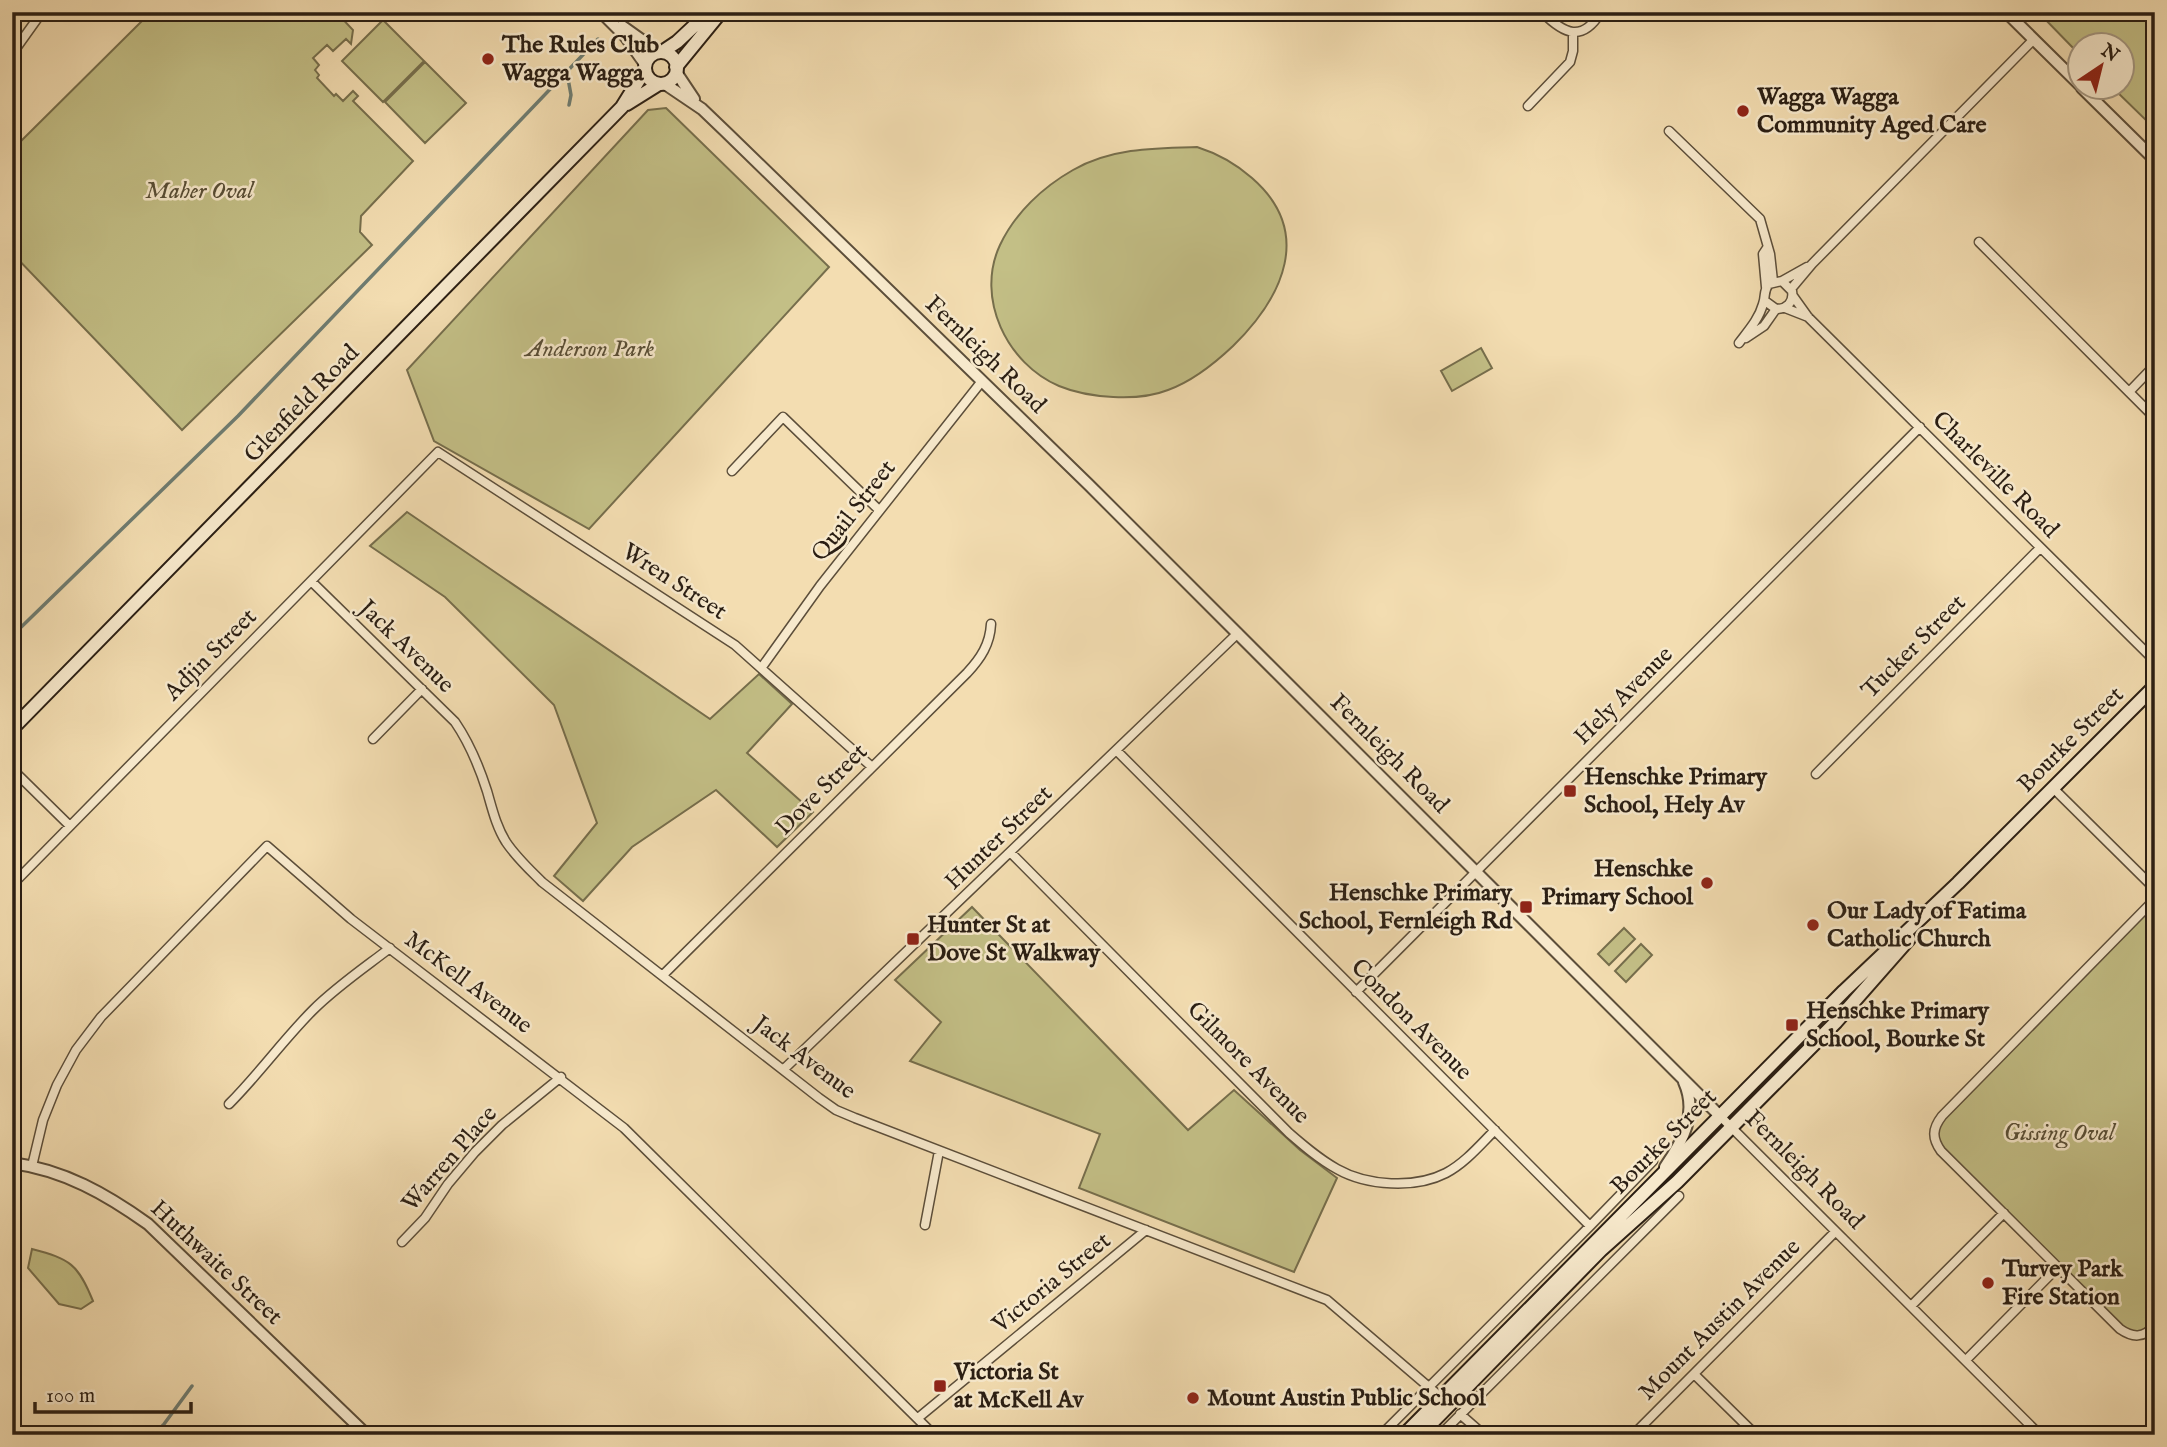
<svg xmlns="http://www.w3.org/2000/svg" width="2167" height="1447" viewBox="0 0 2167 1447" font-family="'IM FELL English',serif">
<rect width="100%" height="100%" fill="#f3ddb1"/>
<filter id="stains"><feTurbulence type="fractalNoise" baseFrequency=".00286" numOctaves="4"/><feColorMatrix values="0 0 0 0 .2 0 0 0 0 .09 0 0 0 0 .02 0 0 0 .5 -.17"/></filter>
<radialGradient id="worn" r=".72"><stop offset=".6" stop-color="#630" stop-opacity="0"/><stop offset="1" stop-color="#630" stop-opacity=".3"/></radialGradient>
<path fill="#c3bf86" stroke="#766e4c" stroke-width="2" d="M151 12H336L353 30 351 44 346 39 333 51 327 45 313 58 319 65 315 70 319 75 317 78 334 96 336 94 343 101 353 91 358 96 353 101 413 161 361 216 360 232 372 245 182 430 12 253V150Z
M2038 12H2155V129L2113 88H2122V46H2080L2079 54Z
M383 20 424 61 383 102 342 61Z
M425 62 466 103 425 143 385 102Z
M666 108 829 267 589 529 434 441 407 370 648 110Z
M1197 147C1219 154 1235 163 1252 178 1314 232 1283 297 1233 346 1214 364 1193 381 1168 390 1138 402 1088 398 1059 386 1007 364 975 298 1000 245 1015 213 1043 187 1073 170 1111 148 1155 148 1197 147Z
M1481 348 1492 368 1452 391 1441 371Z
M407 512 710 719 759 674 792 704 747 753 813 812 777 847 716 790 632 847 583 901 554 876 597 823 554 705 445 597 370 546Z
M2155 899V1326L2150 1330 2128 1334 1941 1151 1935 1125Z
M972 907 1188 1130 1234 1090 1300 1150 1337 1178 1294 1272 1079 1188 1100 1134 910 1061 941 1022 895 980Z
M1624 928 1635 939 1609 965 1598 954Z
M1641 944 1652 955 1626 982 1615 971Z
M32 1249C70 1259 78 1264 93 1301L81 1309 59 1304 28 1268Z"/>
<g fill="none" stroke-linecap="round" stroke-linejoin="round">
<path stroke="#6e7c71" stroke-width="3.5" d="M621 15 623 12
M567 73 571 95 569 105
M12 636 238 416 598 39
M163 1425 173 1435
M156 1435 192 1386"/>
<defs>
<path id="minor" d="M1542 12C1564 34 1582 43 1601 12
M12 54 42 12
M1528 106 1570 62 1573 51V32
M1669 131 1760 219 1770 254 1773 281
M1979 242 2155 418
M1782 281 1807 267
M1766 287 1763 254 1767 248
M1791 289 1812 264 2034 39
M1793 296 1808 317 2155 661
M1785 308 1808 317
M1746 338 1764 326 1776 309
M1739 343C1748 331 1759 319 1763 304 1766 296 1763 291 1769 284L1782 281 1792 291C1794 302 1787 309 1776 309L1765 301
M2129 392 2155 365
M732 471 783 417 879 510
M311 581 455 722C470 744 479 766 487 791 492 808 496 826 506 842 516 857 529 869 542 882L819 1098 836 1110 855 1118 1327 1300 1444 1400
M762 667 820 586 982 381
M373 739 422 689
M1117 751 1590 1226
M12 769 70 826
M1816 774 2040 548
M2053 788 2155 889
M1011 853 1289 1133C1304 1146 1319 1159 1337 1169 1367 1186 1415 1189 1446 1173 1465 1163 1480 1145 1495 1130
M12 885 438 452 735 645 872 767
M2155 899 1942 1116C1932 1129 1932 1138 1941 1151L2120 1329C2133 1338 2143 1338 2155 1326
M664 974 967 673C981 658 990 644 991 624
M1356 992 1920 427
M784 1069 1238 633
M229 1104C259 1074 283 1040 313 1010 336 987 364 968 390 948
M1720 1116 2040 1435
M32 1166 43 1120 57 1085 76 1050 101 1017 267 846 351 919 624 1128 934 1435
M925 1225 939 1151
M402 1242 425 1218 448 1184 475 1152 502 1125 561 1077
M1911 1306 2004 1213
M1966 1360 2058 1267
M1694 1374 1756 1435
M1460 1414 1484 1435
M918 1418 1146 1230
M1381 1435 1590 1226 1653 1161
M1440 1435 1679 1196
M1633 1435 1835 1232"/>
<path id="tertiary" d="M601 12 625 36 645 64
M2006 12 2080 85
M622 26 660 53
M676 72 694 99
M665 84 702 109 726 132 1089 485 1720 1116
M2082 88 2155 160
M12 1163C64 1170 106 1194 148 1224L367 1435
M1665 1167C1683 1141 1698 1113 1684 1082"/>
<path id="secondary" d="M662 52 677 42 709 12
M645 68a16 16 0 1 1 32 0a16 16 0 1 1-32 0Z
M676 67 721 12
M627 104 659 84
M12 729 622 107 645 70
M1404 1435 1844 991 1958 883 2155 686
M1420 1435 1601 1250 1677 1182 1836 1022 1909 939"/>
</defs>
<use href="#minor" stroke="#5c4e3a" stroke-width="11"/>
<use href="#tertiary" stroke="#5c4e3a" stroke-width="14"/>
<use href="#secondary" stroke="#2a1e13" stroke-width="16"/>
<use href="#minor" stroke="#f7e9cc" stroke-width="8"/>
<use href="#tertiary" stroke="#f7e9cc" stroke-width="10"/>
<use href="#secondary" stroke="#f7e9cc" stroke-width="12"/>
</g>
<g fill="#8f2418" stroke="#f7e9cc" stroke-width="2.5">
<circle cx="488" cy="59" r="7"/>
<circle cx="1743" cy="111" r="7"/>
<rect x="1563" y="784" width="14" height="14" rx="3.5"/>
<circle cx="1707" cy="883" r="7"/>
<rect x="1519" y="900" width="14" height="14" rx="3.5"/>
<circle cx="1813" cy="925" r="7"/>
<rect x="906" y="932" width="14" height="14" rx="3.5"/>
<rect x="1785" y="1018" width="14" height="14" rx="3.5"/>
<circle cx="1988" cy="1283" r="7"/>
<rect x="933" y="1379" width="14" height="14" rx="3.5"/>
<circle cx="1193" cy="1398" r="7"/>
</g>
<g text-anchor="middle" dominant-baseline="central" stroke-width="5" stroke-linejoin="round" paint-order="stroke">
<g font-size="24" font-weight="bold" fill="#2a1e13" stroke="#f7e9cc" text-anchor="start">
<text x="502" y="45">The Rules Club<tspan x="502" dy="28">Wagga Wagga</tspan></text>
<text x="1757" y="97">Wagga Wagga<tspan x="1757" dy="28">Community Aged Care</tspan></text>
<text x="1584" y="777">Henschke Primary<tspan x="1584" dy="28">School, Hely Av</tspan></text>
<text x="1693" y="869" text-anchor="end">Henschke<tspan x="1693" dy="28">Primary School</tspan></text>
<text x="1512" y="893" text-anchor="end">Henschke Primary<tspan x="1512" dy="28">School, Fernleigh Rd</tspan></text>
<text x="1827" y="911">Our Lady of Fatima<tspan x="1827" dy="28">Catholic Church</tspan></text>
<text x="927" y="925">Hunter St at<tspan x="927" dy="28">Dove St Walkway</tspan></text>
<text x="1806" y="1011">Henschke Primary<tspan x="1806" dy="28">School, Bourke St</tspan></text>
<text x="2002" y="1269">Turvey Park<tspan x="2002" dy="28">Fire Station</tspan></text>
<text x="954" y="1372">Victoria St<tspan x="954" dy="28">at McKell Av</tspan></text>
<text x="1207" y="1398">Mount Austin Public School</text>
</g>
<g font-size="24" font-style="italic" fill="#584e36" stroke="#f7e9cc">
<text x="199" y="191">Maher Oval</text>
<text x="590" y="349">Anderson Park</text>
<text x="2059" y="1133">Gissing Oval</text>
</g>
<g font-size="24" fill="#2a1e13" stroke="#f7e9cc">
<text transform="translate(985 355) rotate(44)">Fernleigh Road</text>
<text transform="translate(302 404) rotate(-46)">Glenfield Road</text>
<text transform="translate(1995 475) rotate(45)">Charleville Road</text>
<text transform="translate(854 511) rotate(-52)">Quail Street</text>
<text transform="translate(674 582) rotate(33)">Wren Street</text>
<text transform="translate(406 647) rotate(44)">Jack Avenue</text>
<text transform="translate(1914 647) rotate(-45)">Tucker Street</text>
<text transform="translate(211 655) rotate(-45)">Adjin Street</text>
<text transform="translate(1624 696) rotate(-45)">Hely Avenue</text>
<text transform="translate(2071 740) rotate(-45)">Bourke Street</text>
<text transform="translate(1389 754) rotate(45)">Fernleigh Road</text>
<text transform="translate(822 790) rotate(-45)">Dove Street</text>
<text transform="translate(999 838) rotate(-44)">Hunter Street</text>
<text transform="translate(468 983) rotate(37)">McKell Avenue</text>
<text transform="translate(1411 1020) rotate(45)">Condon Avenue</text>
<text transform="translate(804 1058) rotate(37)">Jack Avenue</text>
<text transform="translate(1248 1063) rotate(45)">Gilmore Avenue</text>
<text transform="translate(1664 1142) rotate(-45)">Bourke Street</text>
<text transform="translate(450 1159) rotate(-49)">Warren Place</text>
<text transform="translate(1804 1170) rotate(45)">Fernleigh Road</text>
<text transform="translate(216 1263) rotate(43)">Huthwaite Street</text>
<text transform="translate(1052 1283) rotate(-39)">Victoria Street</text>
<text transform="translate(1720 1320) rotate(-45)">Mount Austin Avenue</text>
</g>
</g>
<rect width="2167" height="1447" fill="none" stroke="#f3ddb1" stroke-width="42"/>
<rect x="14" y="14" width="2139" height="1419" fill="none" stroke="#2a1e13" stroke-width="3.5"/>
<rect x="21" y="21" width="2125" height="1405" fill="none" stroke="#2a1e13" stroke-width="2"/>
<g transform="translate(2101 66) rotate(35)"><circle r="33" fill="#f7e9cc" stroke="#a59882" stroke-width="2"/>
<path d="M0-5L12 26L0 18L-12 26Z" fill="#8f2418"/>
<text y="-10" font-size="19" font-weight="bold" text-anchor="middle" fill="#2a1e13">N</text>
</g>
<path d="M35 1402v10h156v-10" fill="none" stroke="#2a1e13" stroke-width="3.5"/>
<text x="46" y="1402" font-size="21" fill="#2a1e13" stroke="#f7e9cc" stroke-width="5" paint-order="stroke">100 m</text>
<rect width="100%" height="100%" filter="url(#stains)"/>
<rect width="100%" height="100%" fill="url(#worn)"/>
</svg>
